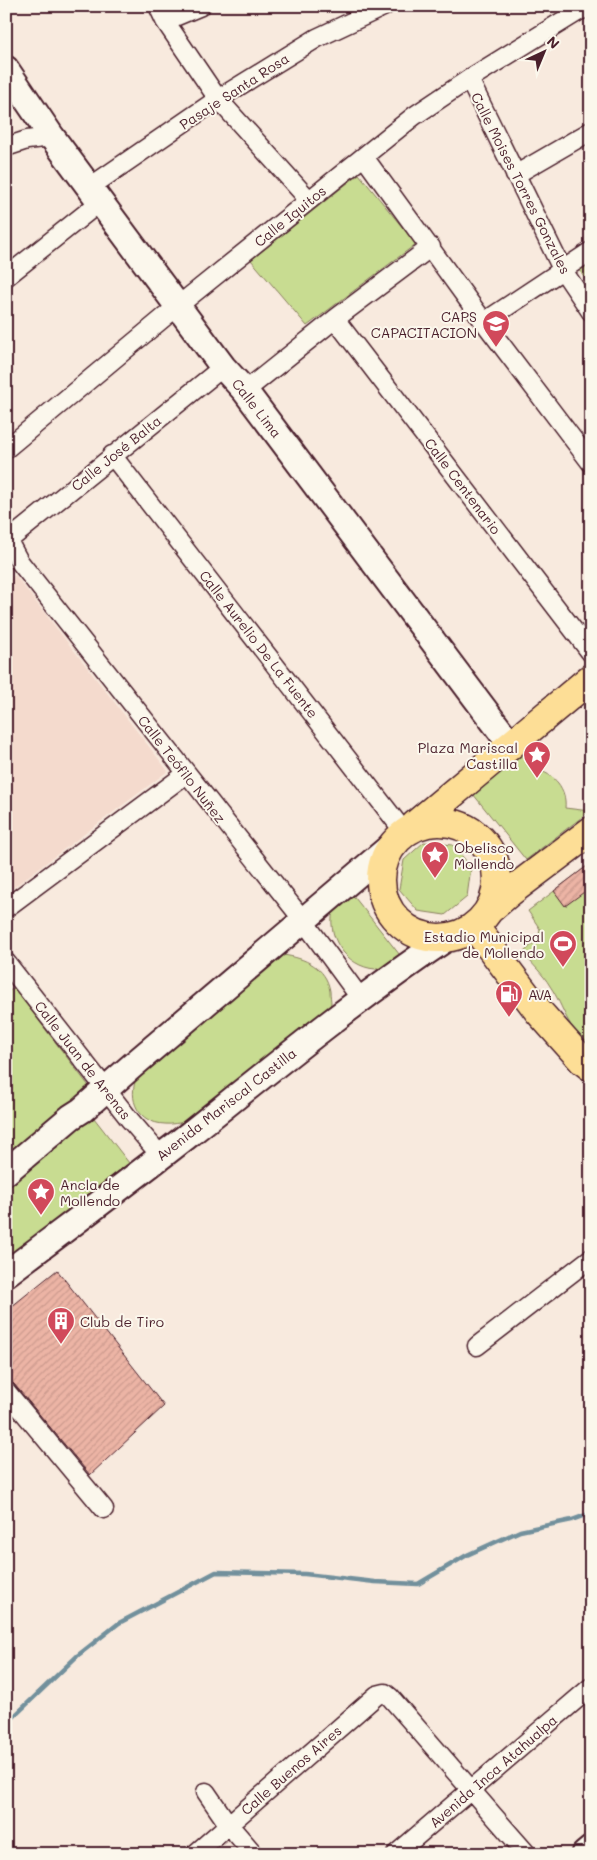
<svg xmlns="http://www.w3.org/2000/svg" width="597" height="1860" viewBox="0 0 597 1860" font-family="Mali,sans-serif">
<defs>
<pattern id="building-hatch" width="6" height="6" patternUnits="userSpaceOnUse" patternTransform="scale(1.25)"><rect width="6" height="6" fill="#ecb4a5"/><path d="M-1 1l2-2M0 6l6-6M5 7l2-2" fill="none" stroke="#cc9a8e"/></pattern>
</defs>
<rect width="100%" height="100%" fill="#f8eade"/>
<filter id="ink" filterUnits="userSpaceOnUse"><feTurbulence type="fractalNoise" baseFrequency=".02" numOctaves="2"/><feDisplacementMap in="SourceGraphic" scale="10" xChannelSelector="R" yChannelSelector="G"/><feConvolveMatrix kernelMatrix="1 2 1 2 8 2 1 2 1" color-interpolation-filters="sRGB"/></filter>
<g filter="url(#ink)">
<path fill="#f4dacd" d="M15 575 168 771 6 893V582Z"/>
<path fill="#c8dc91" stroke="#897e5e" d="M359 174 416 244 307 326 251 260Z
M591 263V287L579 270Z
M536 742V770C554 773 567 789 565 808L590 811 526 860 473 794Z
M424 842 453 845 471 867 467 897 445 915 418 911 399 889 404 860Z
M591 863V1046C566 1029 565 1008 550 986 543 974 532 964 523 953L538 939 540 929 528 911Z
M348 889 403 959C397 962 388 968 381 969 351 971 326 941 333 911 334 904 344 895 348 889Z
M283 955C305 958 326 967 330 991 330 995 331 1000 331 1003 329 1010 326 1016 324 1023L185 1123C179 1122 172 1125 165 1124 138 1123 127 1100 137 1076L271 956Z
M14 988 95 1094 17 1155 6 1141V993Z
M87 1109 129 1163 6 1258V1178Z"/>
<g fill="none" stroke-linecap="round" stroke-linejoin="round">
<path stroke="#72909c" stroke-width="4.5" d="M6 1724 77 1656 119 1623 216 1572 305 1574 375 1582 418 1584 467 1555 520 1531 572 1520 591 1513"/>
</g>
<path fill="url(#building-hatch)" stroke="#4a1f2b" d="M591 863V887L565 906 554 891Z
M57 1270 164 1406 90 1475 14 1384 6 1379V1311Z"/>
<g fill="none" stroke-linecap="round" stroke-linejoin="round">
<defs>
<path id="street" d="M158 6 165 21 218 99 309 200
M165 21 201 6
M469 79 562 269 591 312
M6 147 27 140 52 137
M364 157 484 322 591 463
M515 175 591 131
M90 187 218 99 317 38 385 6
M6 277 100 202
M335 319 591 653
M484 322 591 251
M245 391 335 319 431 247
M6 449 179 305 414 116 469 79 579 11 591 7
M112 455 405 833
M6 537 19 561 303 920 361 999
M9 540 223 367
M6 908 186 774
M6 962 130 1120 161 1156
M477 1346 591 1258
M6 1391 104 1509
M206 1792 228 1824 254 1854
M195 1854 377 1695 385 1693 390 1697 527 1854
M396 1854 591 1687"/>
<path id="secondary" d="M6 69 52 137 223 367 245 391 511 745
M6 1172 71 1117 82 1110 132 1066 391 846
M6 1274C68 1227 130 1181 191 1133 275 1066 358 998 447 938
M585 1854 591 1849"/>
<path id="primary" d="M381 880a58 58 0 1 1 116 0a58 58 0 1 1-116 0Z
M415 825 591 678
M489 910 510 892 591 831
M474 926 539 1012 582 1060 591 1067"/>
</defs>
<use href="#street" stroke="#4a1f2b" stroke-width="21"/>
<use href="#secondary" stroke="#4a1f2b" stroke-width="29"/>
<use href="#primary" stroke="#4a1f2b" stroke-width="31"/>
<use href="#street" stroke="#fbf7ec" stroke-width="18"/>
<use href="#secondary" stroke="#fbf7ec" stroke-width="25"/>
<use href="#primary" stroke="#fdde96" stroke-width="28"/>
</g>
</g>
<defs>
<symbol id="school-pin" viewBox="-11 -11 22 30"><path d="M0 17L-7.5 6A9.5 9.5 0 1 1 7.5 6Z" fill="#d1495b" stroke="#fbf7ec"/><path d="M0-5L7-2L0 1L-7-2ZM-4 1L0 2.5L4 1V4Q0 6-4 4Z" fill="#fff"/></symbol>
<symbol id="sight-pin" viewBox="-11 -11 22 30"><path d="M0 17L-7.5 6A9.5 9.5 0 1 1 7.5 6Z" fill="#d1495b" stroke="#fbf7ec"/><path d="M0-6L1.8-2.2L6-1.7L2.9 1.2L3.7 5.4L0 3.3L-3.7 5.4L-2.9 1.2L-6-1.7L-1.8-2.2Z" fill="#fff"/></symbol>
<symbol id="stadium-pin" viewBox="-11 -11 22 30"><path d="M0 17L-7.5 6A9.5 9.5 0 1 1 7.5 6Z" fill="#d1495b" stroke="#fbf7ec"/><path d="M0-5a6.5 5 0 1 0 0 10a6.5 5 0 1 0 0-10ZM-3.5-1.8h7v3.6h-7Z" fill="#fff"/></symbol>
<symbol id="fuel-pin" viewBox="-11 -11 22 30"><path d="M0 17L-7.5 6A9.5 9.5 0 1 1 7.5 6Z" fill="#d1495b" stroke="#fbf7ec"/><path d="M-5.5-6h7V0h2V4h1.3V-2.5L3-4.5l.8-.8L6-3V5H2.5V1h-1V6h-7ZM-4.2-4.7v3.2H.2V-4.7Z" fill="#fff"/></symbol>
<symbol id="building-pin" viewBox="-11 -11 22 30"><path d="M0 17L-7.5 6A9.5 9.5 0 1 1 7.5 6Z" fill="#d1495b" stroke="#fbf7ec"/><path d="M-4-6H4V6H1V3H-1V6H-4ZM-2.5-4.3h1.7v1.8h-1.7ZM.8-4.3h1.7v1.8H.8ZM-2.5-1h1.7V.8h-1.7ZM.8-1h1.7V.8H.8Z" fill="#fff"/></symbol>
</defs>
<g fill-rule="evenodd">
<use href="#school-pin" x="480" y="308" width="32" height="43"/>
<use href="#sight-pin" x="521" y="739" width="32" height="43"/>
<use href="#sight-pin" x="419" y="839" width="32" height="43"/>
<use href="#stadium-pin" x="547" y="928" width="32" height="43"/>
<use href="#fuel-pin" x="493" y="978" width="32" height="43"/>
<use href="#sight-pin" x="25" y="1176" width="32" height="43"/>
<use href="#building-pin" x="45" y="1305" width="32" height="43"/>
</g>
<g text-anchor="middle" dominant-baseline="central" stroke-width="4" stroke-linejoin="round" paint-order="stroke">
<g font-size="14" fill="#4a1f2b" stroke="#fbf7ec">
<text transform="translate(234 91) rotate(-33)">Pasaje Santa Rosa</text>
<text transform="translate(521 183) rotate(63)">Calle Moises Torres Gonzales</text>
<text transform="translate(290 216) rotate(-39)">Calle Iquitos</text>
<text transform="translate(257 408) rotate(52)">Calle Lima</text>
<text transform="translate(116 453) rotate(-39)">Calle José Balta</text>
<text transform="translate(463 486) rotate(53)">Calle Centenario</text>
<text transform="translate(259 644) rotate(52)">Calle Aurelio De La Fuente</text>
<text transform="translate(182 769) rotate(52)">Calle Teófilo Nuñez</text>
<text transform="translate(83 1060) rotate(52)">Calle Juan de Arenas</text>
<text transform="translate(226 1104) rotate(-38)">Avenida Mariscal Castilla</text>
<text transform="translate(291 1770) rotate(-41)">Calle Buenos Aires</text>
<text transform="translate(493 1771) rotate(-41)">Avenida Inca Atahualpa</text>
</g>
<g font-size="14" fill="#4a1f2b" stroke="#fbf7ec" text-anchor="start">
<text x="477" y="316" text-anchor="end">CAPS<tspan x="477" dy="16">CAPACITACION</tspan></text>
<text x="518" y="747" text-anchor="end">Plaza Mariscal<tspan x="518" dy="16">Castilla</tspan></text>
<text x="454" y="847">Obelisco<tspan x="454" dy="16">Mollendo</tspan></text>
<text x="544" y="936" text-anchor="end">Estadio Municipal<tspan x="544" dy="16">de Mollendo</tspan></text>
<text x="528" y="994">AVA</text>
<text x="60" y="1184">Ancla de<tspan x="60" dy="16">Mollendo</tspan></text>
<text x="80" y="1321">Club de Tiro</text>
</g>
</g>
<rect width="597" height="1860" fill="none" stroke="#fbf7ec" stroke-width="25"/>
<rect x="12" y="12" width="572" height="1835" fill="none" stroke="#4a1f2b" stroke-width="2" filter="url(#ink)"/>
<g transform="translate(544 52) rotate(44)" stroke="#fbf7ec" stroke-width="4" paint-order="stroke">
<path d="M0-4L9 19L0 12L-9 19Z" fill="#4a1f2b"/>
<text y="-8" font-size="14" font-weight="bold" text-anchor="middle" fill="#4a1f2b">N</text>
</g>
</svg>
